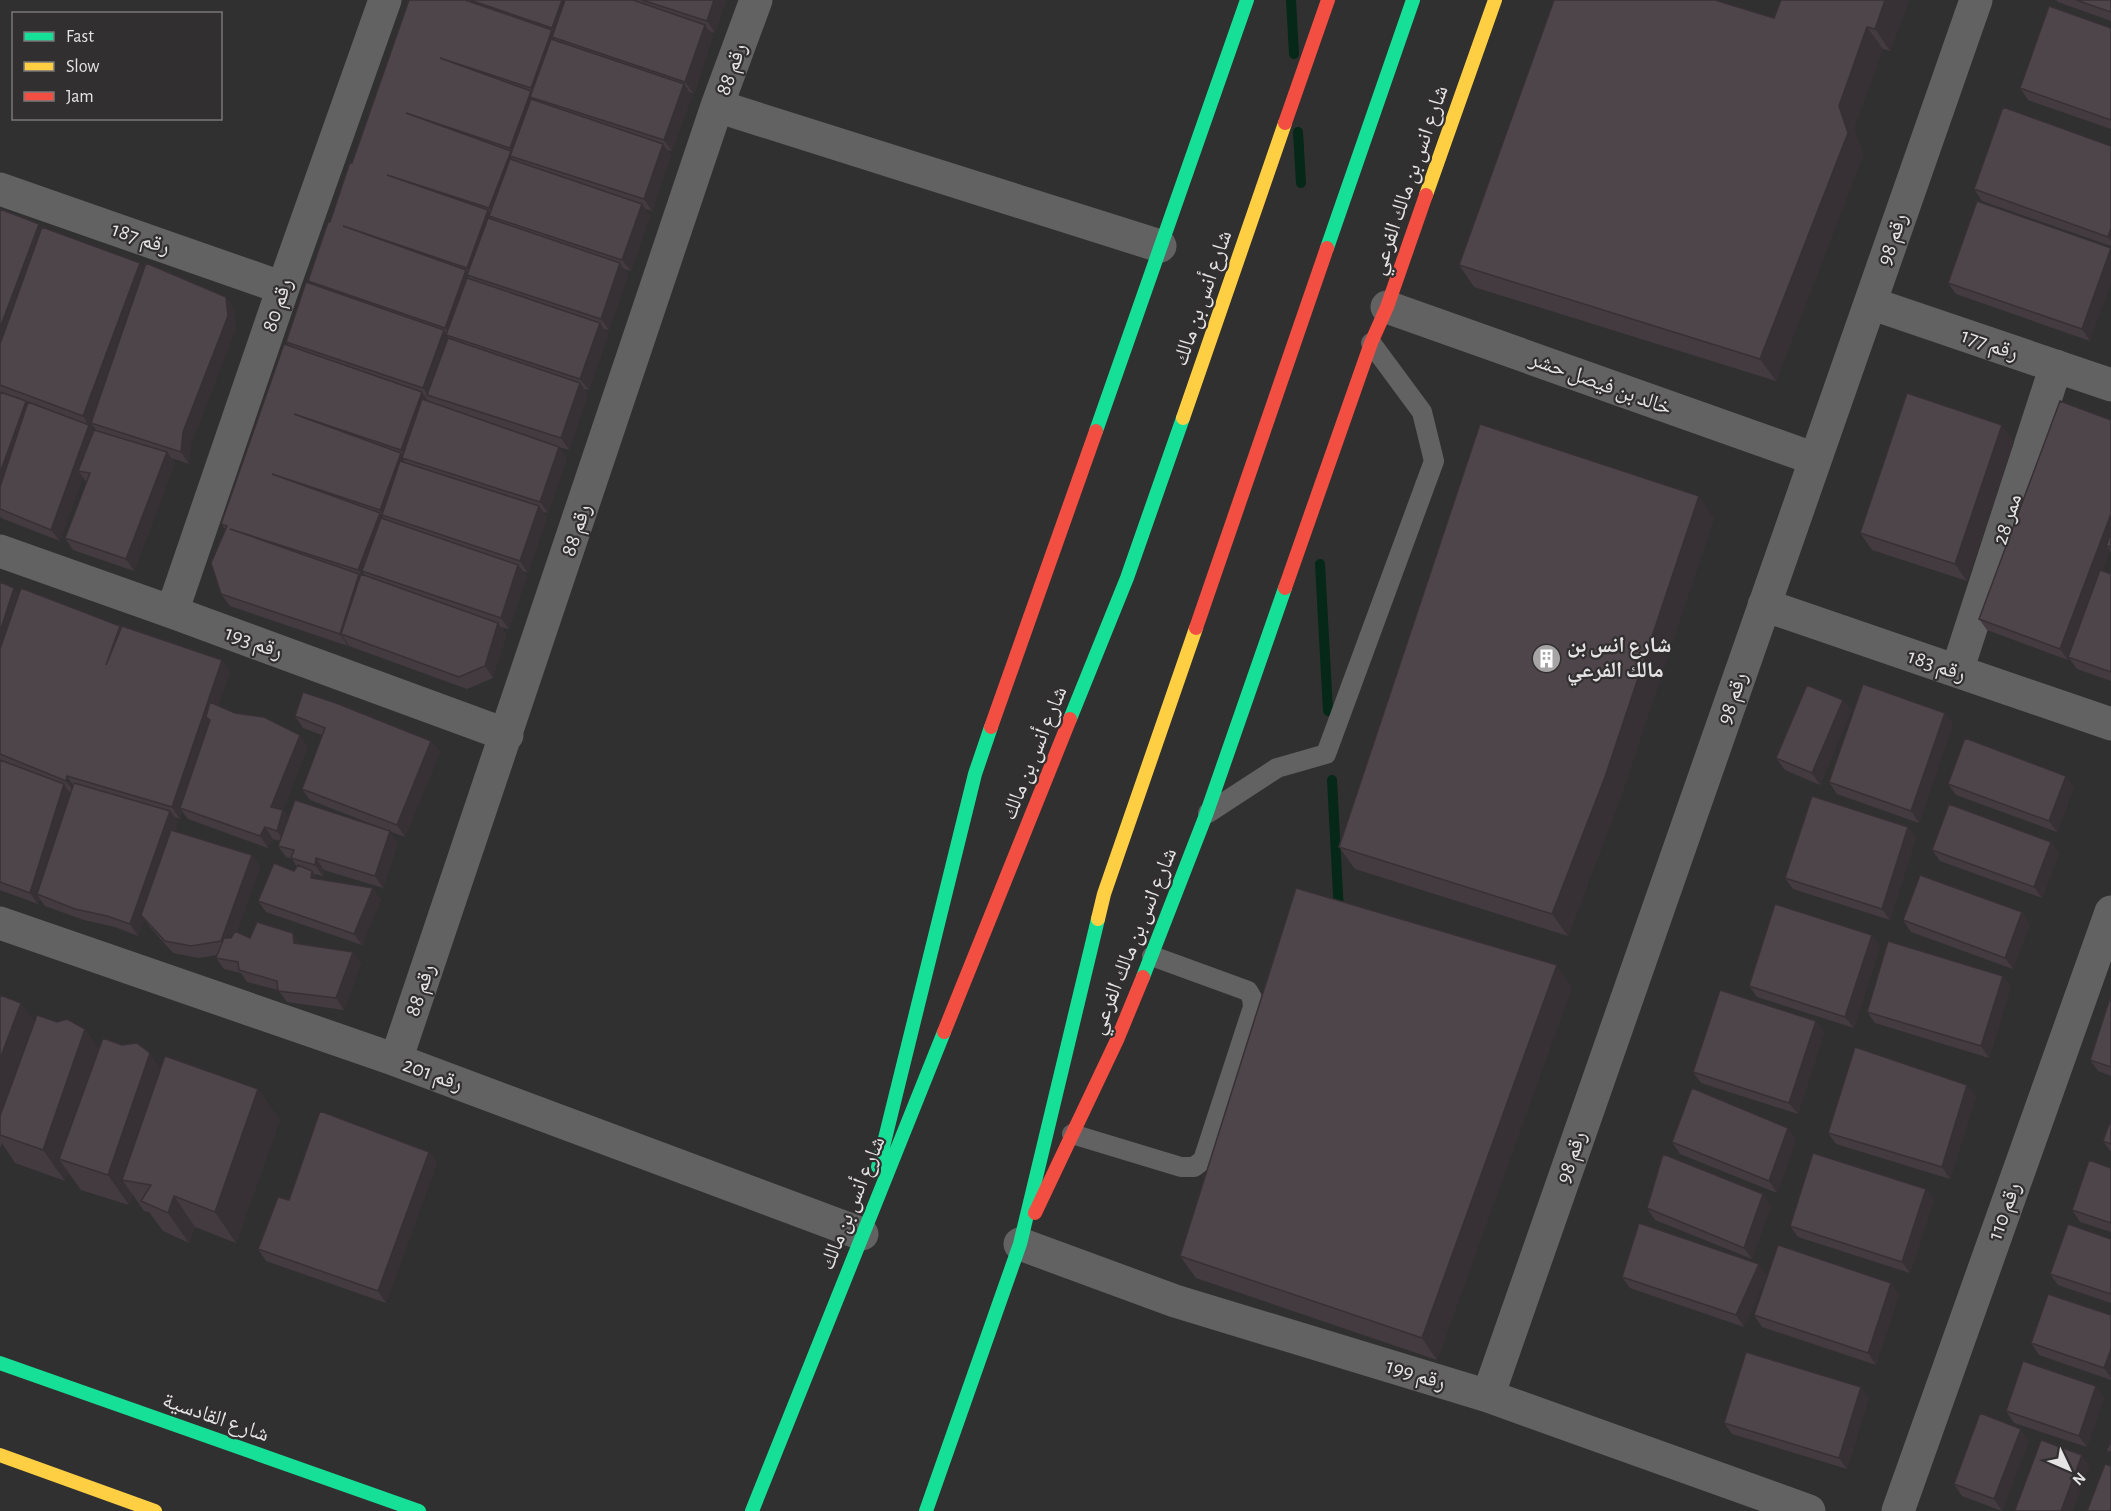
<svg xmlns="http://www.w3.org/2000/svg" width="2111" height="1511" viewBox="0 0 2111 1511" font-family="'Alegreya Sans','Noto Naskh Arabic',sans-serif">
<rect width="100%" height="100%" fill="#313030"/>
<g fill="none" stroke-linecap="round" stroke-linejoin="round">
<path stroke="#062818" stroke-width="10" d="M1291 0 1294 54
M1298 132 1301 183
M1320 564 1328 711
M1332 780 1339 913"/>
<path stroke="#636263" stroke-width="20" d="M1208 813 1277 768 1326 754 1434 461 1422 412 1371 343
M1072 1134 1181 1167H1194L1203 1160 1253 1007 1252 998 1248 991 1152 956"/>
<path stroke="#636263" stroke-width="33" d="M717 106 1160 246
M0 189 283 288
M1870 303 2111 385
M1387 307 1815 459
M0 551 172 612 507 735
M1764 605 2111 724
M172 612 283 288 385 0
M1957 671 2056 366
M0 923 396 1060 862 1234
M396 1060 717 106 756 0
M1020 1244 1175 1301 1488 1396 1809 1511
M1488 1396 1976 0
M1898 1511 2111 912"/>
<path stroke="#16e098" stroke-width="14" d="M1327 248 1413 0
M1096 431 1247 0
M1070 719 1127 578 1183 418
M1143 977 1206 815 1285 588
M878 1167 975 774 991 727
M0 1363 419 1511
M752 1511 944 1032
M926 1511 1020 1244 1098 919"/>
<path stroke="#ffcf43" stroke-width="14" d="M1426 195 1495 0
M1183 418 1285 123
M1098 919 1104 894 1196 628
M0 1455 155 1511"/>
<path stroke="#f24e42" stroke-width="14" d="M1285 123 1328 0
M1285 588 1371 343 1387 307 1426 195
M1196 628 1327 248
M991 727 1096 431
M944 1032 1070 719
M1035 1213 1117 1040 1143 977"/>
</g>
<path fill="#433b40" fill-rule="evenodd" d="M409 0H726L715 33 709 31 713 36 694 94 689 92 692 96 672 151 667 150 671 155 652 211 645 209 650 216 631 271 624 269 628 275 609 330 604 329 608 335 589 390 584 389 588 394 569 450 559 447 567 458 548 513 543 512 547 517 528 573 523 571 527 576 509 629 501 627 506 635 493 678 467 689 349 646 348 644V646L230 606 221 594 226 530 221 524 289 345 286 342 310 284 308 281 352 163Z
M1909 0 1890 51 1883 49 1854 128 1863 155 1776 381 1474 287 1459 265 1774 18Z
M2056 0H2111V21L2058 2Z
M2111 28V129L2028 100 2020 88Z
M2111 146V246L1982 201 1974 189Z
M0 209 39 224 42 229 144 269 226 297 234 309 236 328 191 444 189 464 172 458 175 463 134 571 73 550 65 538 86 482 83 477 60 541 1 518 0 516ZM92 425 96 430 93 431 91 428Z
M2111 248 2090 341 1956 294 1948 283Z
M2111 420V552L2110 550 2102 571 2111 574V681L2077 669 2069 658 2068 660 1987 630 1979 619Z
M2014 442 1967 581 1872 550 1860 533Z
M1714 518 1620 799 1568 936 1355 869 1339 847Z
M0 582 19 594 222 660 230 672 218 705 308 746 283 810 288 818 398 843 383 888 324 870 323 876 314 874 317 879 381 899 362 945 266 912 258 901 294 871 297 867 292 859 286 857 278 846 280 841 273 839 268 848 188 819 182 811 180 819 174 817 178 822 175 831 252 855 260 867 237 932 250 938 353 952 361 963 344 1010 287 1002 278 990 247 982 241 973 224 969 216 958 217 955 199 958 173 953 149 926 144 919 138 936 115 927 84 920 45 906 40 899 38 904 0 890Z
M1843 700 1851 711 1820 785 1785 770 1776 758Z
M1945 713 1953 724 1919 823 1837 794 1829 782Z
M295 716 431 741 440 752 405 837 310 800 302 789 322 735 303 728Z
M1948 784 2074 787 2057 832 1956 795Z
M1908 827 1916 838 1890 920 1793 889 1785 878Z
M2051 842 2059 853 2042 898 1940 861 1932 850Z
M1903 920 2030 924 2013 969 1911 932Z
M1872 935 1880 946 1854 1028 1757 997 1749 986Z
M2003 976 2011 987 1989 1058 1875 1023 1867 1012Z
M1572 987 1437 1360 1196 1278 1180 1256Z
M0 995 21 1003 34 1022H57L85 1029 99 1049 161 1068 258 1089 280 1120 236 1243 195 1227 189 1243 163 1231 149 1212 144 1211 133 1195 129 1205 81 1190 68 1172 65 1181 15 1163 2 1143 0 1148Z
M2111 995V1076L2098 1071 2090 1060Z
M1816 1021 1824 1033 1798 1114 1701 1083 1693 1072Z
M1967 1085 1976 1097 1950 1179 1836 1144 1828 1133Z
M2111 1119V1152L2103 1141Z
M1788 1128 1796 1140 1777 1193 1680 1154 1672 1142Z
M429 1152 437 1163 386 1303 266 1261 258 1249 289 1200Z
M2111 1168V1232L2080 1222 2072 1210Z
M1926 1189 1934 1200 1910 1273 1798 1237 1790 1226Z
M1771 1206 1752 1259 1655 1220 1647 1208Z
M2111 1239V1303L2058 1285 2050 1274Z
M1767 1275 1744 1327 1630 1288 1622 1277Z
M1899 1294 1876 1365 1762 1327 1754 1315Z
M2111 1315V1380L2039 1355 2031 1343Z
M2096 1386 2104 1398 2087 1447 2014 1423 2006 1411Z
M1869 1398 1847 1469 1732 1434 1724 1423Z
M2029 1440 2002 1511 1962 1496 1954 1484Z"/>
<path fill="#373034" d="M562 0H574L560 39 552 28Z
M714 0H726L715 33 707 21Z
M1885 0H1909L1890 51 1875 29Z
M705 25 713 36 694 94 685 82Z
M1867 27 1883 49 1854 128 1863 155 1776 381 1760 359 1839 106Z
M552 30 557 38 552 37 558 46 539 99 531 88Z
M684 84 692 96 672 151 664 140Z
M531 91 537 99 530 97 538 107 517 158 510 148Z
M663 144 671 155 652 211 644 199Z
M511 151 515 157 510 156 517 166 497 220 489 208Z
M642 204 650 216 631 271 622 260Z
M488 210 493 218 489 216 495 225 474 277 467 268Z
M39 224 47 236 0 362V328Z
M2111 228V241L2108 237Z
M2111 250V284L2090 341 2082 329Z
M140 263 148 275 91 423 92 425 91 428 97 437 78 471 83 477 60 541 51 530 89 426 83 416Z
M620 263 628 275 609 330 601 319Z
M466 270 470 276 467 275 473 284 451 336 445 328Z
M226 297 234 309 236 328 191 444 189 464 181 452 183 432Z
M600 323 608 335 589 390 580 379Z
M444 330 452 343 428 395 423 388Z
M580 383 588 394 569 450 561 438Z
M422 392 430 404 409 461 401 450Z
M26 401 34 413 0 506V473Z
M2002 425 2014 442 1967 581 1955 564Z
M559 447 567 458 548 513 540 502Z
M167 452 175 463 134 571 126 559Z
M401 453 406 459 402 458 408 467 384 516 380 510Z
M1699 496 1714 518 1620 799 1568 936 1552 914Z
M539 506 547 517 528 573 520 561Z
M380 513 388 524 362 571 368 579 367 582 358 570Z
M2111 514V547L2106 546 2110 550 2068 660 2060 649Z
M518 565 527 576 509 629 501 618Z
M359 574 367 586 341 634 348 644V646L340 634Z
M14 588 23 600 0 668V632Z
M498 623 506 635 493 678 485 666Z
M222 660 230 672 212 723 210 720 206 717 212 725 180 808 182 811 180 819 172 807Z
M1843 700 1851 711 1820 785 1812 773Z
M1945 713 1953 724 1919 823 1911 811Z
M300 735 308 746 283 810 291 821 285 843 277 831 271 807Z
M431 741 440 752 405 837 397 825Z
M67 776 75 788 74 792 66 781Z
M2066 776 2074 787 2057 832 2049 821Z
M64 784 72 796 37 894 40 899 38 904 30 893Z
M170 811 178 822 144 918 141 915 144 919 138 936 130 924Z
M265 827 273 839 268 848 260 836Z
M1908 827 1916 838 1890 920 1882 909Z
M390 831 398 843 383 888 375 876Z
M2051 842 2059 853 2042 898 2034 887Z
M252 855 260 867 230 953 221 941Z
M316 858 324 870 323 876 315 865Z
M312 871 320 883 311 878Z
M373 888 381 899 362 945 354 934Z
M2022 912 2030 924 2013 969 2005 958Z
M293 933 301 945 294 943Z
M1872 935 1880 946 1854 1028 1845 1017Z
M353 952 361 963 344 1010 336 998Z
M1557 965 1572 987 1437 1360 1422 1338Z
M2003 976 2011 987 1989 1058 1981 1046Z
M21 1003 42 1034 0 1135V1059Z
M1816 1021 1824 1033 1798 1114 1789 1103Z
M85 1029 107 1060 59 1159 68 1172 65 1181 43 1150Z
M150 1053 172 1084 122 1180 133 1195 129 1205 108 1175Z
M1967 1085 1976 1097 1950 1179 1942 1167Z
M258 1089 280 1120 236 1243 215 1212Z
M1788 1128 1796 1140 1777 1193 1769 1181Z
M429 1152 437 1163 386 1303 378 1291Z
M1926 1189 1934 1200 1910 1273 1902 1262Z
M1763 1194 1771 1206 1752 1259 1744 1248Z
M174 1196 195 1227 189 1243 168 1213Z
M1759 1264 1767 1275 1744 1327 1736 1315Z
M1891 1283 1899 1294 1876 1365 1868 1353Z
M2111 1349V1378L2104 1368Z
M2096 1386 2104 1398 2087 1447 2079 1436Z
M1861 1387 1869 1398 1847 1469 1839 1458Z
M2021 1429 2029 1440 2002 1511 1994 1499Z
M2082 1455 2090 1466 2073 1511H2061Z"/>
<path fill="#4e454a" stroke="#373034" stroke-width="1.5" d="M409 0H465L552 30 531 88 440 58 531 91 510 148 406 113 511 151 489 208 387 175 488 210 467 268 343 226 466 270 445 328 308 281 328 222H330L350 162 352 163Z
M470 0H562L552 28Z
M565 0H633L705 25 685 82 552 37Z
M642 0H714L707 21Z
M1554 0H1715L1774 18 1781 0H1885L1875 29 1867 27 1839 106 1848 133 1760 359 1459 265Z
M2076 0H2111V12Z
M2049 6 2111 28V120L2020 88Z
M551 39 684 84 664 140 530 97Z
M531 99 663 144 644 199 510 156Z
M2003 107 2111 146V228L2108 237 1974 189Z
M510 159 642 204 622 260 489 216Z
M1977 201 2111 248 2082 329 1948 283Z
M0 209 39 224 0 328Z
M488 218 620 263 601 319 467 275Z
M42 227 140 263 83 416 0 385V344Z
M146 263 226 297 228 316 183 432 181 452 91 423Z
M467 278 600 323 580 379 446 335Z
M306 282 444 330 423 388 286 342Z
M448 338 580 383 561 438 427 395Z
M284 344 422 392 401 450 294 414 401 453 380 510 272 474 380 513 358 570 230 529 359 574 340 634 221 594 211 563 227 526 221 524Z
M0 392 26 401 0 473Z
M1907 393 2002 425 1955 564 1860 533Z
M422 399 559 447 540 502 402 458Z
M2060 401 2111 420V514L2060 649 1979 619Z
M28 402 89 425 51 530 0 509V487Z
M1480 424 1699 496 1605 777 1552 914 1339 847Z
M94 430 167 452 126 559 65 538 90 473 78 471Z
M400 461 539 506 520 561 382 515Z
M381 518 518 565 501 618 362 571Z
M2111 533V547L2106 546Z
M2100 570 2111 574V672L2068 657Z
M361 574 498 623 485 666 459 677 341 634Z
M0 582 14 588 0 632Z
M21 588 120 626 106 665 122 626 222 660 172 807 67 776 66 781 0 754V649Z
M1863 684 1945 713 1911 811 1829 782Z
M1807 685 1843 700 1812 773 1776 758Z
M303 692 336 703 431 741 397 825 302 789 325 728 295 716Z
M210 702 235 713 264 717 300 735 271 807 283 810 277 831 265 827 260 836 180 808 210 720 206 717Z
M1965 738 2066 776 2049 821 1948 784Z
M0 760 64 784 30 893 0 882Z
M74 783 170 811 130 924 107 916 75 909 37 894Z
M1812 796 1908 827 1882 909 1785 878Z
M295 800 390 831 375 876 316 858 315 865 291 858 294 850 278 846Z
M1949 804 2051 842 2034 887 1932 850Z
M171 830 252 855 221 941 191 946 165 941 141 915Z
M274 863 294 871 298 865 312 871 311 878 373 888 354 934 258 901Z
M1920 875 2022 912 2005 958 1903 920Z
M1296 888 1557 965 1422 1338 1180 1256Z
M1775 904 1872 935 1845 1017 1749 986Z
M257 922 293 933 294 943 353 952 336 998 278 991 277 981 239 970 238 962 216 958 224 938H231L235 931 250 938Z
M1888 941 2003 976 1981 1046 1867 1012Z
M1720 990 1816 1021 1789 1103 1693 1072Z
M0 995 21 1003 0 1059Z
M2111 995V1067L2090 1060Z
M37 1015 57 1022 67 1019 85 1029 43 1150 0 1135V1116Z
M103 1038 122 1045 137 1043 150 1053 108 1175 59 1159Z
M1855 1047 1967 1085 1942 1167 1828 1133Z
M165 1056 258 1089 215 1212 174 1196 168 1213 141 1201 151 1185 122 1180Z
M1692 1088 1788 1128 1769 1181 1672 1142Z
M320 1111 429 1152 378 1291 258 1249 278 1197 289 1200Z
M2111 1119V1144L2103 1141Z
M1813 1153 1926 1189 1902 1262 1790 1226Z
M1663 1154 1763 1194 1744 1248 1647 1208Z
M2089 1160 2111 1168V1223L2072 1210Z
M1639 1223 1759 1264 1736 1315 1622 1277Z
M2068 1224 2111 1239V1294L2050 1274Z
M1778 1245 1891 1283 1868 1353 1754 1315Z
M2048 1294 2111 1315V1349L2104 1368 2031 1343Z
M1746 1352 1861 1387 1839 1458 1724 1423Z
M2023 1361 2096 1386 2079 1436 2006 1411Z
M1980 1413 2021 1429 1994 1499 1954 1484Z
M2111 1439V1452L2107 1451Z
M2041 1440 2082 1455 2061 1511H2016L2015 1510Z
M2105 1464 2111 1466V1511H2087Z"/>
<defs>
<symbol id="building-disc" viewBox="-11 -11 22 22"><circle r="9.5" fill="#a6a4a5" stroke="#322f30"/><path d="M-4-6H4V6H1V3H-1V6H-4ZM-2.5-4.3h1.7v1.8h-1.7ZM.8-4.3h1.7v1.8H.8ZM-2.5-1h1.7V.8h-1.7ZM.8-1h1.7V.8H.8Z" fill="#fff"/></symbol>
</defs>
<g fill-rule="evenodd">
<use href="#building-disc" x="1530" y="642" width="33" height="33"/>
</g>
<g text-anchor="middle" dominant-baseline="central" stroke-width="4.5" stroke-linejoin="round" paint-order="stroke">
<g font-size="22" fill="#e5e3e4" stroke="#322f30">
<text transform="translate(731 69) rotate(-70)">رقم 88</text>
<text transform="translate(1409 180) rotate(-71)">شارع انس بن مالك الفرعي</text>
<text transform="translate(141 238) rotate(19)">رقم 187</text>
<text transform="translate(1892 239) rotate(-71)">رقم 98</text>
<text transform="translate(1202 298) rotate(-71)">شارع أنس بن مالك</text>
<text transform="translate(277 305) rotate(-71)">رقم 80</text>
<text transform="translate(1990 344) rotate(19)">رقم 177</text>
<text transform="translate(1601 383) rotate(20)">خالد بن فيصل حشر</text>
<text transform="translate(2007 519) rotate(-72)">ممر 28</text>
<text transform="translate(576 530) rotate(-71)">رقم 88</text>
<text transform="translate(254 642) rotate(20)">رقم 193</text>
<text transform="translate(1937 665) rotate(19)">رقم 183</text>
<text transform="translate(1732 698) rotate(-71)">رقم 98</text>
<text transform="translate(1034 753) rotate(-68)">شارع أنس بن مالك</text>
<text transform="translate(1133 941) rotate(-68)">شارع انس بن مالك الفرعي</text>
<text transform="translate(420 990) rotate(-71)">رقم 88</text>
<text transform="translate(433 1074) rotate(20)">رقم 201</text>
<text transform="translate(1571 1157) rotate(-71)">رقم 98</text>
<text transform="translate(852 1203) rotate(-68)">شارع أنس بن مالك</text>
<text transform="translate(2004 1211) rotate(-70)">رقم 110</text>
<text transform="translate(1416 1374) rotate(17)">رقم 199</text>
<text transform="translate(216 1417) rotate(19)">شارع القادسية</text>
</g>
<g font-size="22" font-weight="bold" fill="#e5e3e4" stroke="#322f30" text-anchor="start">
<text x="1567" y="645">شارع انس بن<tspan x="1567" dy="25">مالك الفرعي</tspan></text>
</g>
</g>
<rect x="12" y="12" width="210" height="108" fill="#322f30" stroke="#7a7778" stroke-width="1.5"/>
<rect x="24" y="32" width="30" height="9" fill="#16e098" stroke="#7a7778" stroke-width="1.5"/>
<text x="66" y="42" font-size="18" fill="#e5e3e4">Fast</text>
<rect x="24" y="62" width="30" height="9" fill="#ffcf43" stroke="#7a7778" stroke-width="1.5"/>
<text x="66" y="72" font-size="18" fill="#e5e3e4">Slow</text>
<rect x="24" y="92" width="30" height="9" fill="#f24e42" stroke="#7a7778" stroke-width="1.5"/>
<text x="66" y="102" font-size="18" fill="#e5e3e4">Jam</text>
<g transform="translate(2069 1469) rotate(134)" stroke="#322f30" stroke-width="4.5" paint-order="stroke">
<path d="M0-4.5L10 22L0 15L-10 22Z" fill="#e5e3e4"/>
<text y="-9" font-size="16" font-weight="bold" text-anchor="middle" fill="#e5e3e4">N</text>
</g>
</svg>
